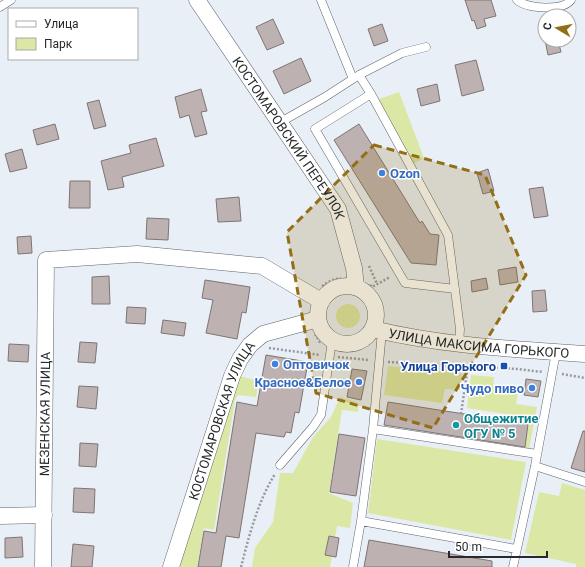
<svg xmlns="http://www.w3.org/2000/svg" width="585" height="567" viewBox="0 0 585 567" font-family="Roboto,sans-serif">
<rect width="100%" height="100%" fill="#e9eff7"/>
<path fill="#dbe7a5" d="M399 92 424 158 413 164 376 100Z
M336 316a12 12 0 1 1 24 0a12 12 0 1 1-24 0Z
M388 366 462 374 460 390 445 389 442 403 384 395Z
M471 375 494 377 493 387 518 391 516 404 537 407 529 449 524 448 530 418 467 408Z
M240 376 259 381 256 397 238 395 235 400 214 530 204 528 197 567H178Z
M340 397 359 403 358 412 342 410 329 493 353 503 350 528 337 526 330 567H252L255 548 273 522 280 473H293L313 437 331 417Z
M377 439 526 462 511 540 368 513Z
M562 483 585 490V567H576V564L525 553 539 492 559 496Z"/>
<path fill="#bdb2b1" stroke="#7e7473" d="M465 0H491L496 16 484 19 486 26 477 29 474 20 472 21Z
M273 19 284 43 267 50 256 27Z
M382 24 388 41 374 46 368 29Z
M545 40H558L561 52 548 55Z
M301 58 311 81 284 94 273 71Z
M476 60 484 90 462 96 455 65Z
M437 84 440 101 421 106 417 89Z
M201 89 207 111 201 112 207 134 195 137 189 115 180 118 175 97Z
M99 100 106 126 94 129 87 103Z
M55 124 59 139 37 145 33 130Z
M359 124 420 223 422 221 430 234 439 235 436 265 411 263 334 140Z
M156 138 164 166 122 177 124 187 108 190 101 161 131 153 129 145Z
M22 149 27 168 10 172 5 154Z
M488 169 494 191 483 194 477 173Z
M70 181H90V208H69Z
M543 187 548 216 534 218 529 189Z
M239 197 241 221 218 222 216 199Z
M147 218 169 219 168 240 146 239Z
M31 236 32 253 18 254 17 237Z
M516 267 518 282 500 285 498 270Z
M109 276 110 304H92V277Z
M486 278 488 289 472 292 471 281Z
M205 280 250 287 246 313 242 312 237 339 206 333 213 300 202 298Z
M545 290 547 311 533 312 532 291Z
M127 307 146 308 145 324 126 323Z
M163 320 186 323 184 336 161 333Z
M80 342 97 343 95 363 78 362Z
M9 344 29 345 28 362 8 361Z
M266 355 308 362 299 413 295 412 291 433 286 432 284 437 256 433 239 538 226 536 221 567H198L204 531 216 533 237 402 257 406Z
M352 369 367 371 361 400 347 397Z
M526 379 541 381 538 397 524 395Z
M79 386 98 387 96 409 77 407Z
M388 402 528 424 525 447 384 425Z
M583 431H585V472L571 468Z
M339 434 365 438 356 496 330 492Z
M80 443 98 444 96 467 79 466Z
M74 488 95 489 94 513 73 512Z
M329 536 339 538 336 557 325 555Z
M22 537 23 557 5 558V538Z
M369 540 492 561V567H364Z
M73 544 94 546 92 567H71Z"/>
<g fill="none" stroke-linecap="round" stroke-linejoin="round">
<defs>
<path id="lane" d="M321 0 353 79
M517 0C527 9 563 11 571 0
M0 7 11 0
M359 75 371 94 448 235 460 329 459 345
M371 94 315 129 405 283 455 289
M279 123 325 97 359 75 402 53 426 47
M373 429 537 454
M280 465 313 427 321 415 332 341
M535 466 585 482
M361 521 516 549
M353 567 361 521 373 429 382 331
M513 567 535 466 556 352"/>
<g id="street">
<path id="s1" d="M197 0 338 209 354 268 356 287"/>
<circle cx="347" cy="315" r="29"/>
<path id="s2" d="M373 329C443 346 514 349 585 354"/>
<path d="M0 516 44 515"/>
<path id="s3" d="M43 567 46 260 137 254 262 266 321 301"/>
<path id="s4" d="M171 567 232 376 240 359 250 345 263 334 318 319"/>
</g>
</defs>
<use href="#lane" stroke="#5f646b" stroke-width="9"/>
<use href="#street" stroke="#5f646b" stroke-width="17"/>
<path stroke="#969aa0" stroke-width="2.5" stroke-dasharray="2 2" stroke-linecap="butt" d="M369 266 377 284
M370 285 372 287 390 277
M322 286 332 280 341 278
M315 334 321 344
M269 348 320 355
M338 357 369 360
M388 362 517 369 543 372
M562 374 585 378
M461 414 468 366
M241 567C249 536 258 501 275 474"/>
<use href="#lane" stroke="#fff" stroke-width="8"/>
<use href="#street" stroke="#fff" stroke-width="16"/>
</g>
<path fill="#936e16" fill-opacity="0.2" stroke="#936e16" stroke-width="3" stroke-dasharray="8 5" stroke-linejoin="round" d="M374 145 485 175 526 275 433 428 316 393 287 232Z"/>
<g fill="#3f7fe0" stroke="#fff" stroke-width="1.5">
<circle cx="382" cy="173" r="4"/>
<circle cx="275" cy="364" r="4"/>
<circle cx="359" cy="382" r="4"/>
<circle cx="532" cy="388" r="4"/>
</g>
<rect fill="#1a4fb4" stroke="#fff" stroke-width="1.5" x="500" y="362" width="8" height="8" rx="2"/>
<circle fill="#0f9aa8" stroke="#fff" stroke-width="1.5" cx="456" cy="425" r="4"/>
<g text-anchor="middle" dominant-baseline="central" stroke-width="3" stroke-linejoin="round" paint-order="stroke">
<g font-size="13" fill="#27292c" stroke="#fff">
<text stroke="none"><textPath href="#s1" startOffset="166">КОСТОМАРОВСКИЙ ПЕРЕУЛОК</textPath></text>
<text stroke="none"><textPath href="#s2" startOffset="107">УЛИЦА МАКСИМА ГОРЬКОГО</textPath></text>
<text stroke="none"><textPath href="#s3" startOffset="153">МЕЗЕНСКАЯ УЛИЦА</textPath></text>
<text stroke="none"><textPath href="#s4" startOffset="155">КОСТОМАРОВСКАЯ УЛИЦА</textPath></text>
</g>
<g font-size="13" font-weight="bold" fill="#366cbe" stroke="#fff" text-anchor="start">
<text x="390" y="173">Ozon</text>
<text x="283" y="364">Оптовичок</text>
<text x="351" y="382" text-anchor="end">Красное&amp;Белое</text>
<text x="524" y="388" text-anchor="end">Чудо пиво</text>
</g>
<g font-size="13" font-weight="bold" fill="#164399" stroke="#fff" text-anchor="end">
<text x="496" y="366">Улица Горького</text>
</g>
<g font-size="13" font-weight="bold" fill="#0d838f" stroke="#fff" text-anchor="start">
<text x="464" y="418">Общежитие<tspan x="464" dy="15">ОГУ № 5</tspan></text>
</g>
</g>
<rect x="8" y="8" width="130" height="52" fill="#ffffff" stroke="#a9a9ab"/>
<rect x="16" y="21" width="20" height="6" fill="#ffffff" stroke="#a9a9ab"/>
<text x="44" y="28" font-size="12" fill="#27292c">Улица</text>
<rect x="16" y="38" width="20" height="12" fill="#dbe7a5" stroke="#a9a9ab"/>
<text x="44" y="48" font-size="12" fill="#27292c">Парк</text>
<g transform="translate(557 28) rotate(280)"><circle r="19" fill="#ffffff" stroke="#a9a9ab"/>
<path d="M0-3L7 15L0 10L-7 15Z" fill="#936e16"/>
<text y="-6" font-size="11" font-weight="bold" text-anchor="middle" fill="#27292c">С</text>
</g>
<path d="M449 551v6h98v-6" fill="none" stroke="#27292c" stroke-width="2"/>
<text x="455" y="551" font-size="12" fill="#27292c" stroke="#ffffff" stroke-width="3" paint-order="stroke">50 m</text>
</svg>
